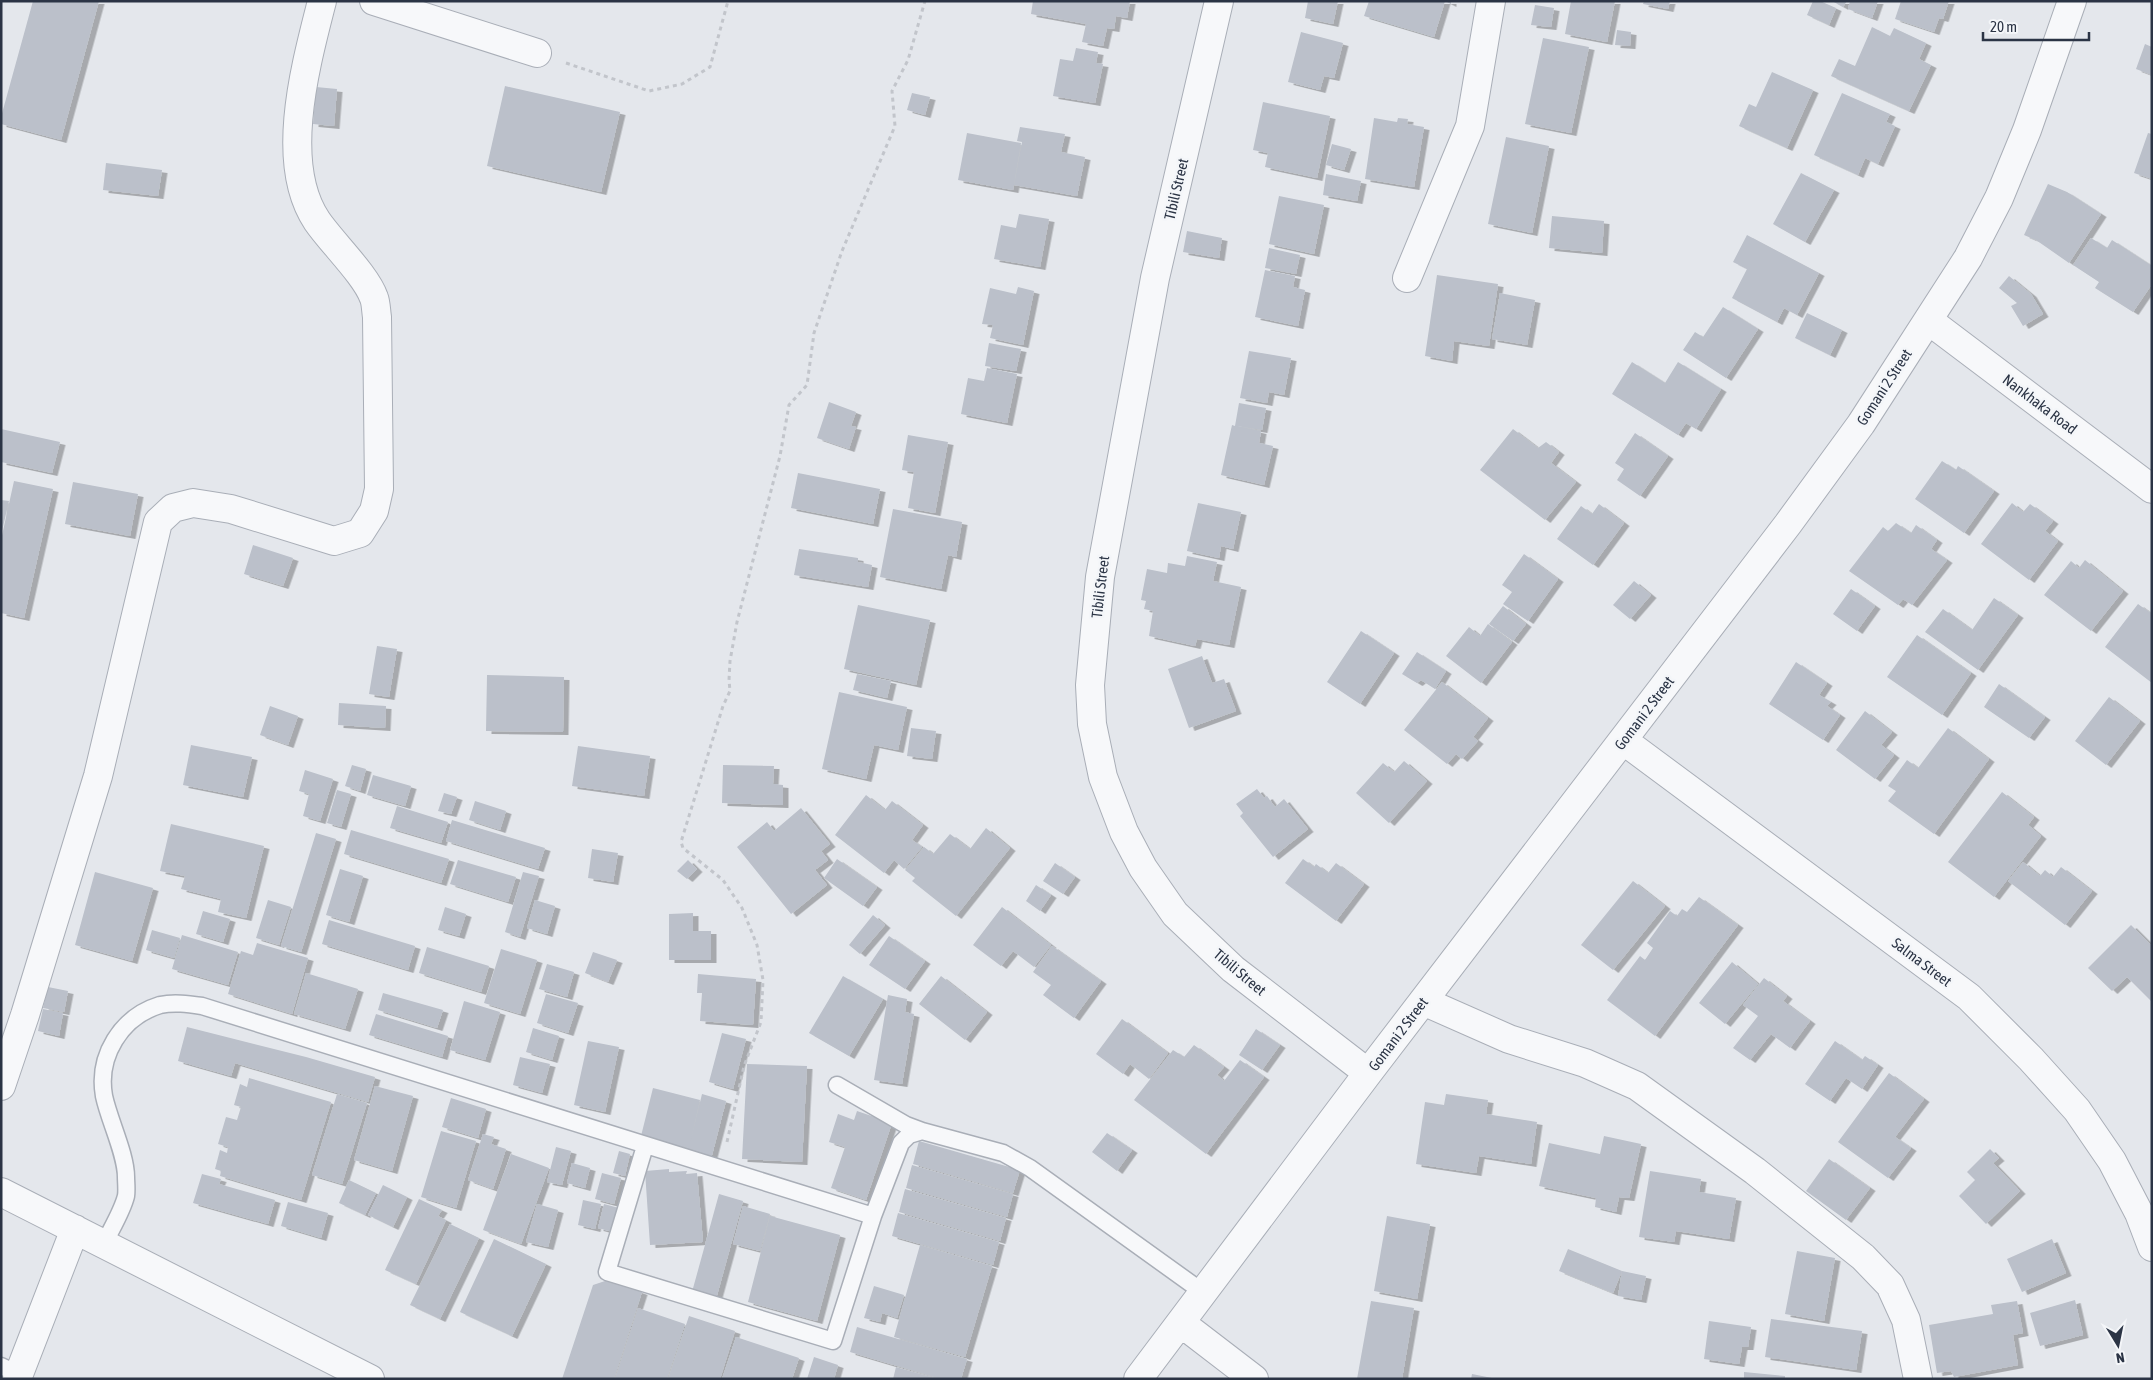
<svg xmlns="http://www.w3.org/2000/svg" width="2153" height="1380" viewBox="0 0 2153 1380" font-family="'Asap Condensed',sans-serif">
<defs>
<filter id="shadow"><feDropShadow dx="5.5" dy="3" stdDeviation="0" flood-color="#0004"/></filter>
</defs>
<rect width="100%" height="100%" fill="#e4e7ec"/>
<path fill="#bbc0ca" filter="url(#shadow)" d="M33 1H99L61 140 1 124V117Z
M1033 1H1130L1127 18 1116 16 1114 29 1107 28 1103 46 1082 42 1086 24 1031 14Z
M1308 1H1338L1333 24 1305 18Z
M1369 1H1451V4L1445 1 1434 37 1364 16Z
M1571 1H1615L1607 42 1565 34Z
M1644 1H1670L1668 9 1643 4Z
M1813 1H1820L1836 8 1829 25 1807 15Z
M1832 1H1847L1843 7Z
M1850 1H1878L1872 18 1848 9Z
M1901 1H1949L1943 19 1939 18 1934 32 1895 19Z
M1535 5 1554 8 1551 27 1531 25Z
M1872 27 1890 36 1894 28 1926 43 1919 59 1931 65 1909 111 1831 76 1839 59 1855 66Z
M1617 30 1631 32 1630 46 1615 45Z
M1301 32 1343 43 1334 78 1324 76 1320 90 1288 82Z
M1543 38 1589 47 1571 133 1525 124Z
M2145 44 2152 47V75L2136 69Z
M1076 48 1098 52 1096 63 1103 64 1095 103 1053 96 1060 59 1073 61Z
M1772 72 1813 90 1787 148 1739 126 1749 104 1756 107Z
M505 86 620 112 601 192 487 166Z
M316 87 337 89 334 126 313 124Z
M912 93 930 97 925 115 907 110Z
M1842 93 1890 114 1886 122 1895 126 1878 164 1865 158 1858 175 1814 155Z
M1263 102 1330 116 1317 178 1265 167 1268 153 1253 150Z
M1374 118 1397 122 1398 118 1408 119 1407 124 1424 127 1414 187 1365 179Z
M1020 127 1065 134 1061 152 1085 157 1077 196 1014 185 1022 142 1017 141Z
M967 133 1021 143 1013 190 958 180Z
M2148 133 2152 134V179L2134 173Z
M1506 137 1549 146 1532 233 1488 224Z
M1332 144 1351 149 1344 170 1326 165Z
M106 163 162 170 158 196 103 190Z
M1801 173 1834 190 1805 242 1773 224Z
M1326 174 1361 181 1357 201 1323 195Z
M2048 184 2067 192 2101 214 2069 263 2036 240 2024 235Z
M1279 196 1324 205 1314 254 1269 244Z
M1019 214 1049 219 1040 267 994 259 1001 225 1016 228Z
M1552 216 1604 221 1602 253 1549 248Z
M1187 231 1222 238 1219 258 1183 252Z
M1747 235 1819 273 1797 315 1784 308 1777 322 1732 298 1747 269 1733 262Z
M2091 238 2107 248 2112 240 2152 266V284L2133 312 2095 288 2099 282 2073 265Z
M1269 248 1300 255 1296 274 1265 268Z
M1265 270 1295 276 1293 287 1305 290 1298 326 1255 317Z
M1437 275 1498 284 1489 346 1454 341 1452 361 1425 356Z
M2009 276 2031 294 2043 314 2023 326 2011 306 2017 303 1999 288Z
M1018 287 1034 291 1023 345 990 338 993 325 982 324 990 288 1016 294Z
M1500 293 1535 300 1527 345 1492 339Z
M1723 307 1758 329 1726 378 1683 350 1695 332 1703 337Z
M1807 313 1842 330 1830 355 1795 338Z
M989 343 1021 349 1016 371 985 366Z
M1249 351 1291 358 1284 395 1269 392 1267 403 1240 398Z
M1632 362 1665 383 1678 362 1721 389 1696 429 1686 423 1678 435 1612 394Z
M987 368 1017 374 1007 423 961 414 968 378 984 381Z
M829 402 856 412 851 426 856 427 849 449 817 438Z
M1239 403 1266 408 1262 430 1237 426 1261 431 1259 443 1273 446 1264 485 1221 475 1232 425 1235 426Z
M1 429 60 442 52 473 1 462Z
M1513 429 1538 448 1546 442 1559 452 1551 463 1576 482 1545 520 1480 470Z
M1635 433 1668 456 1640 496 1617 480 1624 469 1615 463Z
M908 435 948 442 935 513 908 508 914 472 902 470Z
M1942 461 1956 470 1958 466 1994 491 1964 533 1915 499Z
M798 473 880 489 873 524 791 508Z
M14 481 53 489 24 618 1 613V540Z
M73 482 138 494 130 536 65 524Z
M1 500 9 501 2 531H1Z
M1198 503 1241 512 1233 549 1221 546 1219 558 1187 551Z
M2012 503 2023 512 2030 504 2053 521 2045 531 2058 541 2029 580 1981 544Z
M1599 504 1624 523 1593 565 1557 539 1581 506 1592 514Z
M893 509 962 522 956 557 948 555 941 589 880 577Z
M1896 523 1911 533 1916 525 1937 540 1931 549 1947 560 1912 605 1903 599 1898 605 1849 571 1883 527 1888 531Z
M253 545 293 558 283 586 244 574Z
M799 549 858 558V562L872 565 868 587 794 575Z
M1524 554 1558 579 1528 621 1503 604 1512 592 1502 585Z
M1187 556 1217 562 1213 581 1241 587 1229 645 1197 639 1195 646 1149 636 1153 611 1144 609 1146 601 1141 600 1147 569 1167 573 1168 563 1185 566Z
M2085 560 2123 591 2091 631 2044 595 2071 561 2079 568Z
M1634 581 1651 595 1630 619 1613 605Z
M1851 589 1875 606 1857 631 1833 614Z
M1994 598 2018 615 1978 670 1925 632 1943 609 1972 630Z
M2138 604 2152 614V683L2105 647Z
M858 605 930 620 916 685 844 669Z
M1503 606 1526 624 1513 641 1489 624Z
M1488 624 1512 642 1481 683 1446 656 1469 627 1480 636Z
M1361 631 1394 653 1360 704 1327 682Z
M1917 635 1971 673 1942 715 1887 677Z
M377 646 397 649 389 697 369 694Z
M1417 652 1446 671 1435 689 1421 680 1417 683 1402 674Z
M1202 656 1212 683 1224 679 1236 711 1189 728 1168 669Z
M1796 662 1827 683 1819 695 1831 702 1827 706 1840 715 1823 740 1769 704Z
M857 674 891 681 887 698 853 690Z
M487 675 564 677 563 732 486 731Z
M1442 682 1488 718 1473 737 1478 741 1462 759 1456 754 1447 764 1404 730Z
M1999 684 2045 717 2029 738 1984 707Z
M839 692 907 707 898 750 874 745 866 779 822 769Z
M2109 697 2140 721 2106 765 2075 741Z
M339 703 386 706 385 728 338 725Z
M270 706 298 716 288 745 260 735Z
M1865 711 1892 732 1881 745 1894 755 1875 779 1836 750Z
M911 728 936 731 932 759 907 756Z
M1948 728 1989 759 1934 834 1888 801 1896 791 1888 786 1907 760 1918 768Z
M191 745 252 757 243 797 183 785Z
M578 746 650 756 644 796 572 786Z
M1404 761 1427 781 1389 823 1356 793 1383 763 1394 772Z
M352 765 366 769 360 791 345 786Z
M723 765 774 766 773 784 783 785V805L722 803Z
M305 770 333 779 320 821 303 816 309 794 299 791Z
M373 775 411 786 405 806 367 795Z
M1257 789 1264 798 1267 796 1275 807 1284 799 1308 829 1273 857 1240 816 1243 813 1236 804Z
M337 790 351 794 341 827 327 823Z
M2002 792 2034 817 2028 825 2041 836 1994 897 1948 862Z
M444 793 457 797 451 814 438 811Z
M866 795 885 810 892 801 923 825 912 840 922 847 904 869 894 860 884 873 835 835Z
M475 801 506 811 500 830 469 820Z
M397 806 448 822 441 843 390 828Z
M801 808 830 844 821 851 828 860 815 870 827 885 791 914 737 847 767 822 774 831Z
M452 820 545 848 538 869 446 841Z
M171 824 264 846 246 918 218 912 221 899 181 889 185 876 160 871Z
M986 828 1010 848 956 916 912 881 915 878 905 870 924 847 933 854 950 834 970 849Z
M351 830 449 859 441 883 344 854Z
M316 833 336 839 301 952 281 946Z
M592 849 618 853 613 882 588 878Z
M837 859 877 887 863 906 824 878Z
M1303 859 1314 867 1316 864 1328 873 1336 863 1364 884 1336 921 1285 883Z
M458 860 516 877 508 902 450 884Z
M688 860 697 869 687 879 677 871Z
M2023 862 2040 876 2045 870 2053 877 2061 867 2092 891 2065 925 2008 881Z
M1055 863 1075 877 1063 894 1043 881Z
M340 869 363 876 349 922 326 915Z
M95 872 153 888 132 961 75 945Z
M523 872 539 876 520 937 505 932Z
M1633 881 1665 906 1613 970 1581 945Z
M1036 885 1051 895 1040 911 1026 901Z
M1699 897 1738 925 1655 1036 1607 1000 1640 956 1645 960 1653 948 1647 943 1670 911 1677 916 1682 909 1687 912Z
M268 900 291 907 279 945 256 938Z
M535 900 555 906 547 934 527 928Z
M445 907 466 914 459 936 438 930Z
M1002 907 1051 945 1034 967 1013 951 1001 966 973 945Z
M203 911 230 919 223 942 196 934Z
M693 913V931H711V960H669V914Z
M873 915 885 925 860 954 849 945Z
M329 920 415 946 408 970 322 944Z
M2131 925 2152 946V1002L2127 977 2112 991 2088 968Z
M152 930 180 938 174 958 146 950Z
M182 935 238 952 228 985 172 969Z
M889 936 925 961 905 989 869 965Z
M257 943 308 958 292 1014 228 994 241 951 253 955Z
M1052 946 1101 981 1074 1018 1043 995 1051 985 1033 972Z
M427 947 489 966 481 992 419 973Z
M501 949 537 960 520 1014 484 1003Z
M593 952 617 960 608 982 585 973Z
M1732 962 1758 984 1725 1024 1699 1003Z
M547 964 574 972 567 997 539 989Z
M306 973 358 989 345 1029 294 1014Z
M698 974 756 979 753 1025 700 1021 702 993H697Z
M843 976 883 999 849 1056 809 1033Z
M941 976 987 1012 965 1040 919 1004Z
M1764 978 1787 996 1783 1001 1810 1021 1790 1048 1771 1034 1750 1060 1733 1048 1758 1016 1743 1005Z
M48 987 68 991 64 1012 43 1008Z
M383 993 443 1010 437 1028 378 1010Z
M546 994 578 1003 568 1033 537 1023Z
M888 995 907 999 905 1012 914 1014 902 1084 874 1080Z
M464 1001 500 1012 485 1060 450 1050Z
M43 1009 63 1013 59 1036 38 1031Z
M376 1014 448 1036 442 1057 369 1035Z
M1122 1019 1168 1053 1149 1079 1130 1064 1123 1074 1096 1054Z
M187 1027 306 1057 375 1077 368 1102 235 1063 231 1076 178 1061Z
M533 1028 559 1036 552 1060 526 1052Z
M1256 1029 1280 1045 1262 1070 1239 1055Z
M722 1033 746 1039 733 1089 709 1082Z
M588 1041 619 1047 605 1112 574 1105Z
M1835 1041 1862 1060 1865 1056 1878 1065 1862 1089 1846 1078 1830 1101 1805 1084Z
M1194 1045 1224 1067 1217 1075 1224 1081 1240 1060 1264 1077 1206 1154 1134 1100 1173 1050 1184 1057Z
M520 1057 550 1064 542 1093 513 1085Z
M747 1064 807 1066 802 1162 742 1159Z
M1889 1073 1924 1099 1895 1137 1911 1148 1888 1178 1838 1142Z
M249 1078 331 1102 301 1200 220 1176 221 1171 215 1169 220 1150 227 1153 228 1147 218 1144 226 1117 237 1120 241 1107 234 1105 240 1084 247 1087Z
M375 1086 413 1096 392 1171 354 1160Z
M653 1088 700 1100 690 1143 702 1094 726 1101 711 1159 687 1153 688 1148 641 1136Z
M337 1094 367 1103 342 1184 312 1175Z
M1446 1094 1488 1100 1486 1114 1537 1122 1531 1164 1479 1156 1476 1173 1416 1164 1425 1102 1444 1105Z
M451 1098 486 1109 478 1138 442 1127Z
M857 1111 892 1123 866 1200 831 1188 845 1147 829 1142 838 1114 854 1120Z
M441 1131 476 1141 456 1208 421 1197Z
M1107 1133 1132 1150 1117 1171 1092 1152Z
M483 1134 494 1137 491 1144 506 1149 493 1189 468 1180Z
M1604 1136 1641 1144 1629 1198 1619 1197 1616 1212 1595 1207 1596 1198 1539 1186 1549 1143 1600 1154Z
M919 1141 1020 1170 1013 1193 913 1164Z
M556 1147 571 1151 562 1185 547 1182Z
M1990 1149 1999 1158 1993 1163 2020 1191 1986 1224 1959 1196 1975 1180 1967 1172Z
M619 1151 630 1154 625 1176 613 1173Z
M511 1154 549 1168 521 1244 483 1230Z
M1829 1159 1870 1188 1846 1220 1806 1191Z
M572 1163 590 1168 585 1188 567 1183Z
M912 1165 1013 1194 1007 1217 906 1188Z
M669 1169V1172L687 1171 686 1174 697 1173 703 1242 650 1245 645 1171Z
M1650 1171 1701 1179 1699 1192 1736 1198 1729 1239 1676 1231 1674 1242 1639 1237Z
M602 1173 621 1178 614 1204 595 1199Z
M202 1174 221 1179 219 1184 275 1200 268 1224 193 1203Z
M349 1180 376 1193 365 1215 339 1203Z
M383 1185 407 1197 393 1227 368 1215Z
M905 1189 1006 1218 1000 1241 899 1212Z
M719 1194 743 1201 716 1299 692 1292Z
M419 1199 442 1210 438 1216 446 1220 416 1284 385 1270Z
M583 1200 601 1204 595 1229 578 1225Z
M288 1202 328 1213 321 1238 281 1226Z
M537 1204 558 1210 548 1247 526 1242Z
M604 1204 619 1208 613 1232 598 1228Z
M743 1206 770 1214 760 1251 733 1244Z
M898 1213 999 1242 993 1265 892 1236Z
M770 1216 840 1235 817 1321 748 1302Z
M1387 1216 1430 1224 1417 1299 1374 1291Z
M450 1224 479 1238 440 1319 410 1305Z
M494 1239 546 1264 512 1336 460 1312Z
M2052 1239 2066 1273 2022 1292 2007 1259Z
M920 1245 992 1266 965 1357 894 1337Z
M1568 1249 1622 1271 1613 1293 1559 1271Z
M1797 1251 1835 1258 1824 1321 1785 1314Z
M1622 1271 1646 1276 1641 1300 1618 1296Z
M608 1280 642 1292 614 1379H562L593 1285Z
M874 1286 904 1295 897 1318 882 1313 880 1322 864 1318Z
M2075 1300 2083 1335 2040 1346 2030 1313Z
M1371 1301 1414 1308 1402 1379H1357Z
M2017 1301 2023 1333 2013 1335 2018 1365 1954 1377 1951 1371 1937 1373 1929 1325 1993 1314 1991 1305Z
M638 1308 685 1324 667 1379H615Z
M689 1316 735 1331 720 1379H668Z
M1771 1319 1862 1331 1856 1370 1765 1357Z
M1709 1321 1751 1327 1748 1347H1742L1739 1364 1704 1359Z
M857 1327 967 1359 961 1379H941L850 1352Z
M736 1337 799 1358 792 1379H722Z
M814 1357 838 1365 834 1379H807Z
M896 1367 935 1378V1379H893Z
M1744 1372 1785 1376V1379H1744Z
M1472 1374 1492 1378V1379H1471Z"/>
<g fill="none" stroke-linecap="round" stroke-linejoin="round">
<defs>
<path id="service" d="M837 1085 906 1125 922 1131 1003 1153 1030 1168 1204 1293
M645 1146 607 1272 833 1341 873 1216 901 1143 909 1135 922 1131
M104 1244C111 1229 122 1212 126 1196 127 1190 126 1182 126 1177 126 1154 109 1120 104 1096 97 1056 121 1017 160 1005 174 1002 188 1004 202 1006L873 1216
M1 1366 18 1374"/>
<path id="minor" d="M374 1 537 53
M1219 1 1155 278 1100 577 1090 685 1092 724 1103 777 1124 832 1143 868 1175 914 1233 969 1368 1073
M1407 278 1470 126 1491 1
M1928 320 2152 489
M1624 741 1969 997 2031 1059 2077 1110 2112 1161 2139 1213 2152 1247
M1423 1001 1509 1039 1585 1063 1637 1086 1755 1171 1863 1257 1890 1285 1906 1320 1918 1379
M1 1086 25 1015 98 776 158 522 173 508 193 503 231 509 334 541 360 533 374 511 379 489 377 317C376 311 376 303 374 298 366 275 332 243 317 221 278 163 306 64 322 1
M1 1192 370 1379
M1181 1323 1254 1379
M17 1379 75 1229
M1138 1379 1368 1073 1788 524 1861 424 1968 258 1999 198 2027 130 2072 1"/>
</defs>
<use href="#service" stroke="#a9aeb7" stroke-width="19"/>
<use href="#minor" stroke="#a9aeb7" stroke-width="30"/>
<path stroke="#c2c5cb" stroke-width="3" stroke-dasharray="4 4" stroke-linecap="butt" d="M566 63 649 91 682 84 710 67 728 1
M727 1142 744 1066 761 1022 763 980 757 945 742 908 723 880 683 848 681 842 723 706 730 691 729 680 730 661 737 622 780 456 789 405 807 385 814 333 842 251 895 126 892 91 908 60 925 1"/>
<use href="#service" stroke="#f7f8fa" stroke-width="16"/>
<use href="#minor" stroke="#f7f8fa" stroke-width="28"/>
</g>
<g text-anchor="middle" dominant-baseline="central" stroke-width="5" stroke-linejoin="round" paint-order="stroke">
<g font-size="15" fill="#2b3445" stroke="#f4f6f9">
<text transform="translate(1176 189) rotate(-77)">Tibili Street</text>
<text transform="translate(1884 387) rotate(-57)">Gomani 2 Street</text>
<text transform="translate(2040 404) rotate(37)">Nankhaka Road</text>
<text transform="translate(1100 587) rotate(-83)">Tibili Street</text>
<text transform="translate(1644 713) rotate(-53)">Gomani 2 Street</text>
<text transform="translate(1922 962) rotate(37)">Salma Street</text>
<text transform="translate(1240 972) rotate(40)">Tibili Street</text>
<text transform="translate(1398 1034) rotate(-53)">Gomani 2 Street</text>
</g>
</g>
<rect width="2153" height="1380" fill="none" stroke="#2b3445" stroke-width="5"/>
<g transform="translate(2118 1345) rotate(170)" stroke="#f4f6f9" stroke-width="4" paint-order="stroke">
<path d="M0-4L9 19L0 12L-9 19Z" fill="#2b3445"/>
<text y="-8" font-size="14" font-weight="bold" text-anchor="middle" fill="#2b3445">N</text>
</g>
<path d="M1983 32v8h106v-8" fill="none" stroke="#2b3445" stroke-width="2.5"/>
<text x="1990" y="32" font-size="15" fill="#2b3445" stroke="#f4f6f9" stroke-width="4" paint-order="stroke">20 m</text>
</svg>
